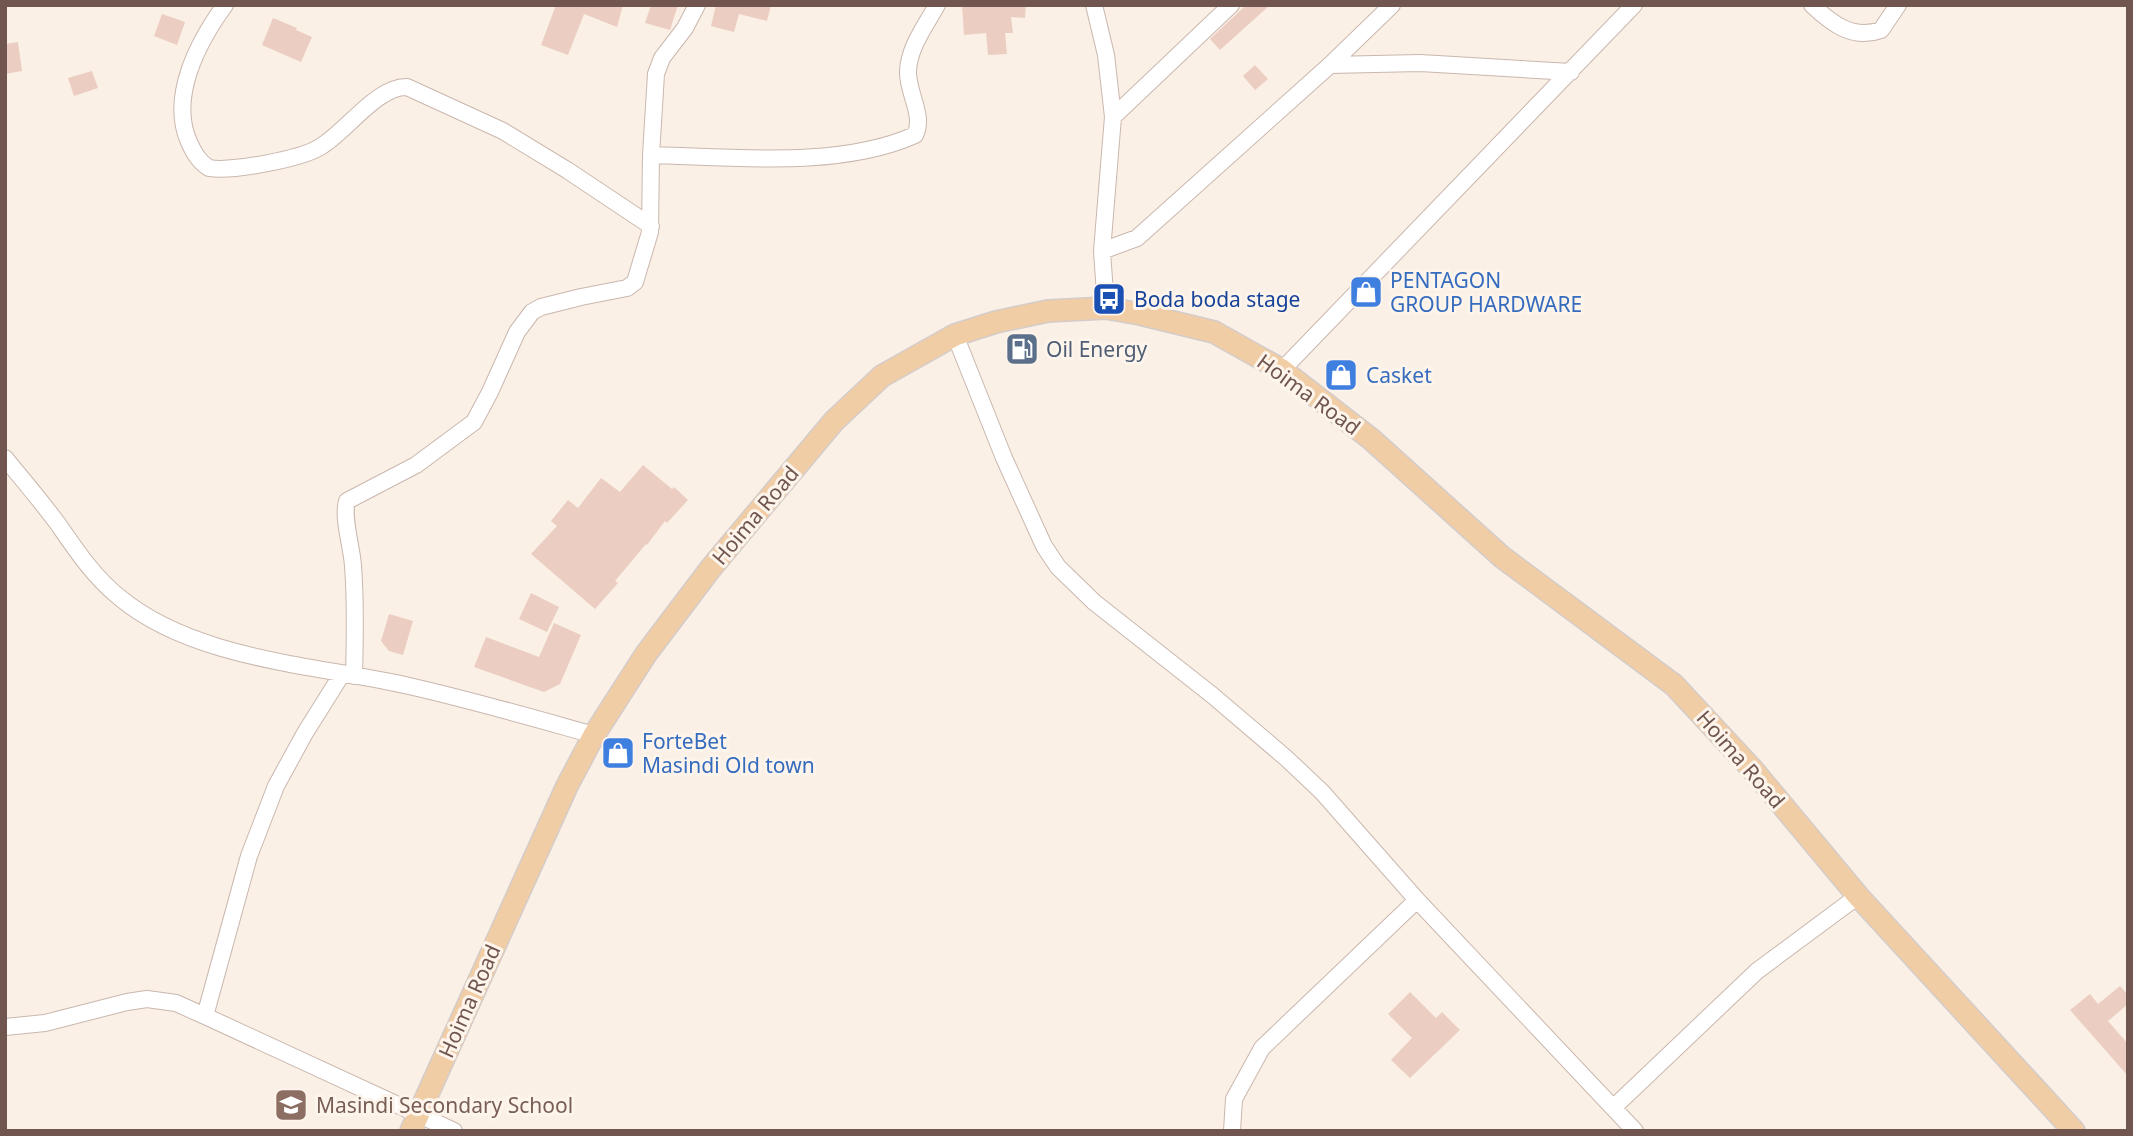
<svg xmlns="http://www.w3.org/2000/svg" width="2133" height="1136" viewBox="0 0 2133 1136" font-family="'Noto Sans',sans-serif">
<rect width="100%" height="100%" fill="#faf0e6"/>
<path fill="#eccdc1" d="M556 5H623L617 27 584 14 568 55 541 45Z
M651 5H678L670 30 645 23Z
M716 5H771L767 21 739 14 734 32 711 26Z
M962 5H1026L1025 18 1011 17 1013 33H1005L1007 54 988 55 986 33 964 35Z
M1246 5H1270L1220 50 1210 39Z
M162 14 185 22 177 45 154 36Z
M273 18 297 28 296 30 312 37 301 62 262 45Z
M18 42 22 71 5 74V44Z
M1255 65 1268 79 1255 90 1243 76Z
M92 71 98 88 74 96 68 78Z
M643 465 672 489 674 487 688 500 667 523 665 521 647 545 646 544 615 581 618 583 595 609 531 554 557 526 551 521 568 500 578 508 601 478 620 492Z
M531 593 559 607 547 632 519 619Z
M389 614 413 621 403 655 389 651 381 641Z
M554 623 581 635 560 684 544 692 474 667 486 637 539 657Z
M2120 986 2128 995V1004L2108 1021 2128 1044V1076L2070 1010 2090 994 2098 1004Z
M1410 992 1436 1018 1442 1012 1460 1030 1410 1078 1391 1060 1412 1038 1388 1014Z"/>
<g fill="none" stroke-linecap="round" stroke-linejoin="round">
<defs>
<path id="minor" d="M225 5C198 42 169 97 189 142 194 153 199 162 209 168 231 172 301 159 320 147 346 132 377 86 407 87L503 131 567 170 651 226
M1094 5 1106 55 1113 117 1102 251 1106 308
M1812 5C1832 24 1853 40 1881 30L1898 5
M1330 65 1420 63 1571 72
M1113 117 1231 5
M651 155C732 157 839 169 915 135 925 116 907 92 908 71 909 47 926 25 937 5
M1102 251 1137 238 1330 65 1392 5
M955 335 1004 458 1044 546 1058 567 1094 602 1212 695 1286 758 1322 792 1417 900 1635 1131
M1282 370 1634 5
M5 458C23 480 41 501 58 524 76 550 94 577 119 597 194 660 317 665 409 686 471 700 533 718 594 735
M354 676C355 639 356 603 353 566 352 547 342 518 347 501L416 465 474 422 490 392 517 332 532 312 541 307 581 297 627 288 635 282 650 232 651 155 656 74 662 58 685 28 697 5
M205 1016 249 856 276 786 305 733 342 674
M5 1027 45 1023 127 1002 147 999 176 1003 205 1016 454 1131
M1613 1108 1757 971 1858 896
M1232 1131 1234 1099 1262 1048 1417 900"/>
<path id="major" d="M411 1131 567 786 594 735 646 654 711 568 834 421 882 376 955 335 996 322 1048 311 1106 308 1140 314 1214 332 1282 370 1371 439 1502 557 1674 685 1753 770 1858 896 2074 1131"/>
</defs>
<use href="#minor" stroke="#cab7ae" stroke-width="18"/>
<use href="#major" stroke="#d4ccca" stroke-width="24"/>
<use href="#minor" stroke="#fff" stroke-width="16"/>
<use href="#major" stroke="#f1cda6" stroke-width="21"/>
</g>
<defs>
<symbol id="shop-square" viewBox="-11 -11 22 22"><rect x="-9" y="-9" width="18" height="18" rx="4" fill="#3f7fe0" stroke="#fdf4ec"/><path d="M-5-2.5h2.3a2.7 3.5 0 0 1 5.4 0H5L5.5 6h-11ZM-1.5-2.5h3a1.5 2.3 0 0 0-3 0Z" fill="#fff"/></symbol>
<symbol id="bus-square" viewBox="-11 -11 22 22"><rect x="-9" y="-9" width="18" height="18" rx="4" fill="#1a4fb4" stroke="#fdf4ec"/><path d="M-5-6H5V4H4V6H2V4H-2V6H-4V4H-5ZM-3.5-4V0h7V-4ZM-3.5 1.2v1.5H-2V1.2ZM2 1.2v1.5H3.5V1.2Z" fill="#fff"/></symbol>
<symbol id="fuel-square" viewBox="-11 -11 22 22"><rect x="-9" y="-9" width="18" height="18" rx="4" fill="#5c6f8a" stroke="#fdf4ec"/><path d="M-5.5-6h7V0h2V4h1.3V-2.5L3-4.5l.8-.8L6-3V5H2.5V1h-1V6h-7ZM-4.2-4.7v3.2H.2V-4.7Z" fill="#fff"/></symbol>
<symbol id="school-square" viewBox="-11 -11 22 22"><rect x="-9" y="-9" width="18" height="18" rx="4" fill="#8d6e63" stroke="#fdf4ec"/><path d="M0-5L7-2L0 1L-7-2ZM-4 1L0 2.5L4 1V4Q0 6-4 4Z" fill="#fff"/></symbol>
</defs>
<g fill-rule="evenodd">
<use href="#shop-square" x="1347" y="273" width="38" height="38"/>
<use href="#bus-square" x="1090" y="280" width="38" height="38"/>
<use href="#fuel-square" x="1003" y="330" width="38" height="38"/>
<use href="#shop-square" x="1322" y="356" width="38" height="38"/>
<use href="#shop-square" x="599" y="734" width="38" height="38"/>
<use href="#school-square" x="272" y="1086" width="38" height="38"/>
</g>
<g text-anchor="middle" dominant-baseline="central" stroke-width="6" stroke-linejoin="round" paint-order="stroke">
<g font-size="21" fill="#366cbe" stroke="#fdf4ec" text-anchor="start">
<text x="1390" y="280">PENTAGON<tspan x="1390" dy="24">GROUP HARDWARE</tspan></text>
<text x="1366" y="375">Casket</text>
<text x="642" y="741">ForteBet<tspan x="642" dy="24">Masindi Old town</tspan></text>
</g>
<g font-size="21" fill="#164399" stroke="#fdf4ec" text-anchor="start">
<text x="1134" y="299">Boda boda stage</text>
</g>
<g font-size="21" fill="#4e5e75" stroke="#fdf4ec" text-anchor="start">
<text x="1046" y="349">Oil Energy</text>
</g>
<g font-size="21" fill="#70564e" stroke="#fdf4ec">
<text transform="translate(1309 394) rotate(36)">Hoima Road</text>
<text transform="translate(755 515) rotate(-50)">Hoima Road</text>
<text transform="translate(1741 759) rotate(49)">Hoima Road</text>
<text transform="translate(469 1001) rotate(-66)">Hoima Road</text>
</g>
<g font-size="21" fill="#785e54" stroke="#fdf4ec" text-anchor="start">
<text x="316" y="1105">Masindi Secondary School</text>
</g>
</g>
<rect width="2133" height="1136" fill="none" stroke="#70564e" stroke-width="14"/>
</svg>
